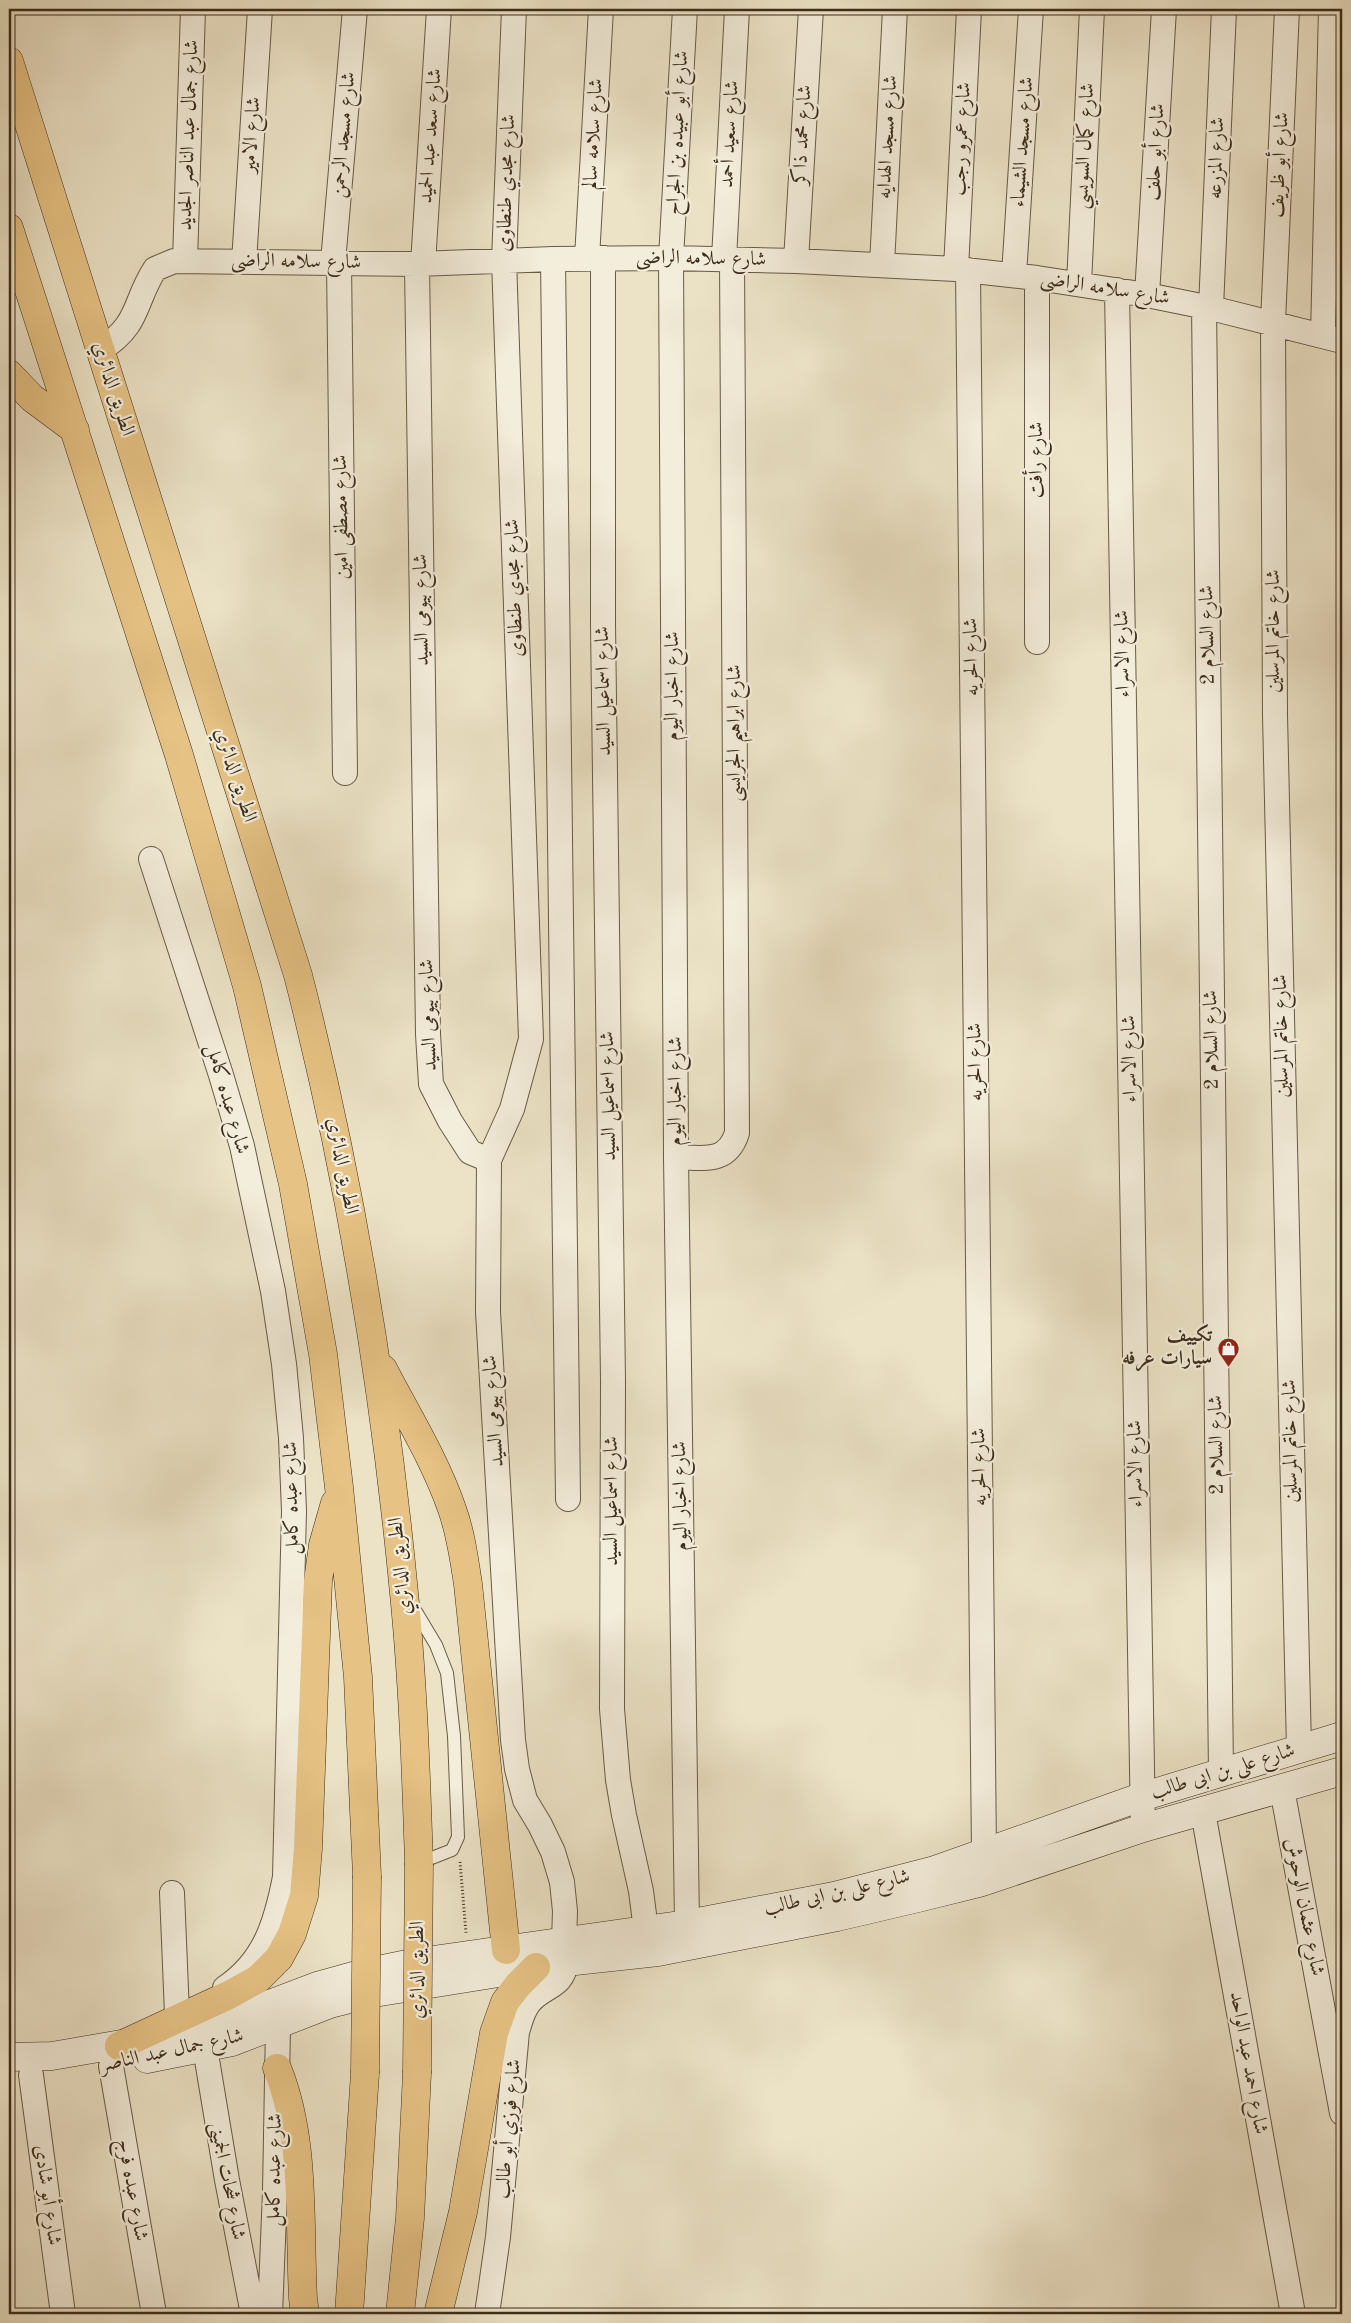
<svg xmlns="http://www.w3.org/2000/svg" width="1351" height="2323" viewBox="0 0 1351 2323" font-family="'Old Standard TT',Amiri,serif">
<rect width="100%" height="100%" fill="#ece3c7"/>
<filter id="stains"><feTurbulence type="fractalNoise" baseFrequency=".004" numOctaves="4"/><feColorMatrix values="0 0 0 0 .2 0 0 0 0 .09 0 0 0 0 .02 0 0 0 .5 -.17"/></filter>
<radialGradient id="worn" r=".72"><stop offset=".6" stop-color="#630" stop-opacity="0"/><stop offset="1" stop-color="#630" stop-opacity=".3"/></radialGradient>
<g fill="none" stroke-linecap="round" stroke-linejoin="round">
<defs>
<path id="lane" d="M412 1605 436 1645 447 1673 454 1736 458 1837 452 1850 419 1863"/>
<path id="street" d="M685 9 671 258 676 1157 687 1924
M1287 9 1273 322 1275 715 1299 1749
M587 258 601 9
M603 258V624L613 1381 612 1709 618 1780 624 1815 641 1891 646 1930
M553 259 568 1499
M724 259 737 9
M185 261 193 9
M796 261 811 9
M244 262 260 9
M333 262 355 9
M339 262 345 773
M417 264 428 1034 431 1084 450 1121 470 1152 489 1160 488 1312 513 1740 517 1769 525 1800 540 1825 553 1852 562 1882 565 1911 564 1942
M423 264 439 9
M882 265 895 9
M956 269 969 9
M968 270 984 1854
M1014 275 1031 9
M1037 278V642
M1079 284 1092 9
M1117 290 1143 1828
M1147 295 1164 9
M1204 306 1221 1773
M1211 308 1224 9
M1323 335 1331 9
M100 350C141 324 133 303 155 269L174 261 417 264 553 259 671 258 796 261 956 269 1037 278 1147 295 1211 308 1342 341
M151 859 221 1075 242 1146 273 1291 284 1364 291 1438 294 1511 285 1877C276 1923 265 1961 225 1988
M676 1157C704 1158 727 1164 737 1133L732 259
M489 1160 512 1109 531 1039 504 260 514 9
M1282 1789 1342 2113
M1203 1812 1293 2314
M172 1893 177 2014
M205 2048 227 2180 253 2314
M111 2066 154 2314
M31 2075 63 2314
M270 2314 275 2191 278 2026
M487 2314 498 2237 517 2032C520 2023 522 2012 529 2003 543 1985 563 1989 566 1962"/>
<path id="secondary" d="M9 2057 52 2056 174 2035 228 2020 317 1986 364 1973 412 1963 687 1924 834 1896 935 1870 1141 1797 1342 1736
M147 2059 232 2042 330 2004 374 1993 566 1962 658 1952 837 1917 918 1898 979 1883 1143 1828 1342 1771"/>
<path id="highway" d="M9 61 298 975C350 1178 384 1384 404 1593 413 1683 416 1773 419 1863
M9 228 179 755 247 986 293 1184 323 1354 339 1487 358 1677 367 1876
M9 374 32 398 75 430
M383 1369C407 1415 435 1460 452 1509 461 1534 464 1559 468 1584L506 1950
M119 2046 229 1995 258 1979 279 1958 292 1934 304 1896 308 1849 318 1581 323 1545 335 1503
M277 2068C306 2139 299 2222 303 2298L305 2314
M349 2314 365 2073
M400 2314 410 2218 417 2073
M438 2314 463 2212 494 2033 505 2002 518 1985 536 1967"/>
</defs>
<use href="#lane" stroke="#685a46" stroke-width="14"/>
<use href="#street" stroke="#685a46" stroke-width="26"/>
<use href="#secondary" stroke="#3c2c1b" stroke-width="29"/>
<use href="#highway" stroke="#3c2c1b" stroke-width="29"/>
<path stroke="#3c2c1b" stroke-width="3" stroke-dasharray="1 2.5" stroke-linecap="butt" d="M460 1862 466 1933"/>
<use href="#lane" stroke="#f3eddb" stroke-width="12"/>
<use href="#street" stroke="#f3eddb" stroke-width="24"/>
<use href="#secondary" stroke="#f3eddb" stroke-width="28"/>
<use href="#highway" stroke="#e6c284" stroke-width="28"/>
<defs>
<path id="highway-bridge" d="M365 2073 367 1876
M417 2073 419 1863"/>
</defs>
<use href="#highway-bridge" stroke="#3c2c1b" stroke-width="29" stroke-linecap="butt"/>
<use href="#highway-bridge" stroke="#e6c284" stroke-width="28"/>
</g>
<defs>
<symbol id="shop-pin" viewBox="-11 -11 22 30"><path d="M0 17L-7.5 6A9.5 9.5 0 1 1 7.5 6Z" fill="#8f2418" stroke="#f3eddb"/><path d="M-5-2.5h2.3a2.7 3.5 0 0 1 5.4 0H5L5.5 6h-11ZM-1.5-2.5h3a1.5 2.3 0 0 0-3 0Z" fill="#fff"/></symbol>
</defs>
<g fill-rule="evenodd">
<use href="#shop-pin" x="1216" y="1336" width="25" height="34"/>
</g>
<g text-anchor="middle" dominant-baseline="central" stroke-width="4.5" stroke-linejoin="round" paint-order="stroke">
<g font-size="20" fill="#3c2c1b" stroke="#f3eddb">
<text transform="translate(678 133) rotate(-87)">شارع أبو عبيده بن الجراح</text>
<text transform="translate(594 134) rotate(-87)">شارع سلامه سالم</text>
<text transform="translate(730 134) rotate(-87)">شارع سعيد أحمد</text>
<text transform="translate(189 135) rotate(-88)">شارع جمال عبد الناصر الجديد</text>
<text transform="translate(252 135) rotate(-86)">شارع الامير</text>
<text transform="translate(344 135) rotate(-85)">شارع مسجد الرحمن</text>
<text transform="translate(803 135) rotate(-87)">شارع محمد ذاكر</text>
<text transform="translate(431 136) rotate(-86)">شارع سعد عبد الحميد</text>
<text transform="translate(888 137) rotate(-87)">شارع مسجد الهدايه</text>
<text transform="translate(962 139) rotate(-87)">شارع عمرو رجب</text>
<text transform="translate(1023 142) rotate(-86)">شارع مسجد الشيماء</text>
<text transform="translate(1085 146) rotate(-87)">شارع كمال السويسي</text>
<text transform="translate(1156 152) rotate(-87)">شارع أبو حلف</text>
<text transform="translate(1217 158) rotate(-88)">شارع المزرعه</text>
<text transform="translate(1280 165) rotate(-87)">شارع أبو ظريف</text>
<text transform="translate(507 183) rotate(-88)">شارع مجدي طنطاوى</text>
<text transform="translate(701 259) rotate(1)">شارع سلامه الراضى</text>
<text transform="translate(296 262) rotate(1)">شارع سلامه الراضى</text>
<text transform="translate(1105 289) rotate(9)">شارع سلامه الراضى</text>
<text transform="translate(113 389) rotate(72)">الطريق الدائري</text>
<text transform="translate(1037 460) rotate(-90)">شارع رأفت</text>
<text transform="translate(342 517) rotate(-91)">شارع مصطفى امين</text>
<text transform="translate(515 588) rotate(-92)">شارع مجدي طنطاوى</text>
<text transform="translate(422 610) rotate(-91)">شارع بيومى السيد</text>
<text transform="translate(1274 631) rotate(-90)">شارع خاتم المرسلين</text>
<text transform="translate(1208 635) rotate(-91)">شارع السلام 2</text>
<text transform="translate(1123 654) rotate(-91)">شارع الاسراء</text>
<text transform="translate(972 657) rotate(-91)">شارع الحريه</text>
<text transform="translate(673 686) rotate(-90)">شارع اخبار اليوم</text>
<text transform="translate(604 691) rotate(-91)">شارع اسماعيل السيد</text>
<text transform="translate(735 733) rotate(-90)">شارع ابراهيم الجرايسى</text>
<text transform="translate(235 775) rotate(72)">الطريق الدائري</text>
<text transform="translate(429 1015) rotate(-92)">شارع بيومى السيد</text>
<text transform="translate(1282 1036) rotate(-91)">شارع خاتم المرسلين</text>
<text transform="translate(1212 1040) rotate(-91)">شارع السلام 2</text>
<text transform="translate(1130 1059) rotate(-91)">شارع الاسراء</text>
<text transform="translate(976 1062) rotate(-91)">شارع الحريه</text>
<text transform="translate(676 1091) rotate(-90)">شارع اخبار اليوم</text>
<text transform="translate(609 1096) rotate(-91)">شارع اسماعيل السيد</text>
<text transform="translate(227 1099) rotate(74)">شارع عبده كامل</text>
<text transform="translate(342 1166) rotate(79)">الطريق الدائري</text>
<text transform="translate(494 1411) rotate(-94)">شارع بيومى السيد</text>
<text transform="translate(1291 1441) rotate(-91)">شارع خاتم المرسلين</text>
<text transform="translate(1217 1445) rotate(-91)">شارع السلام 2</text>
<text transform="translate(1136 1464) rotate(-91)">شارع الاسراء</text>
<text transform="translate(980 1467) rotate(-91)">شارع الحريه</text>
<text transform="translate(681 1496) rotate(-91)">شارع اخبار اليوم</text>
<text transform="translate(292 1498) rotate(-91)">شارع عبده كامل</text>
<text transform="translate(612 1501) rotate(-90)">شارع اسماعيل السيد</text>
<text transform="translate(401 1566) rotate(-96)">الطريق الدائري</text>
<text transform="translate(1223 1772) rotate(-17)">شارع على بن ابى طالب</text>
<text transform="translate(837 1893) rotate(-13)">شارع على بن ابى طالب</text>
<text transform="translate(1304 1907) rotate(79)">شارع عثمان الوحوش</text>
<text transform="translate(418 1970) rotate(-90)">الطريق الدائري</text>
<text transform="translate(172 2051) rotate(-12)">شارع جمال عبد الناصر</text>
<text transform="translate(1248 2063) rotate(80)">شارع احمد عبد الواحد</text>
<text transform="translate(509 2129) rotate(-85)">شارع فوزي أبو طالب</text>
<text transform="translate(275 2170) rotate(-89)">شارع عبده كامل</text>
<text transform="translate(227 2181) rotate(79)">شارع شحات الجمينى</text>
<text transform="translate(132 2190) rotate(80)">شارع عبده فرج</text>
<text transform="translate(47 2195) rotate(82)">شارع أبو شادى</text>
</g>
<g font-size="20" font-weight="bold" fill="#3c2c1b" stroke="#f3eddb" text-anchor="end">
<text x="1212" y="1336">تكييف<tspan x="1212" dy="23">سيارات عرفه</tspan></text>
</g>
</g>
<rect width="1351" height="2323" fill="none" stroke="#ece3c7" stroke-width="30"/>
<rect x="10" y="10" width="1331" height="2303" fill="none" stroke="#3c2c1b" stroke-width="2.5"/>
<rect x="15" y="15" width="1321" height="2293" fill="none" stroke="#3c2c1b"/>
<rect width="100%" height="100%" filter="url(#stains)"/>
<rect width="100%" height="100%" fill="url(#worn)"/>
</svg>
